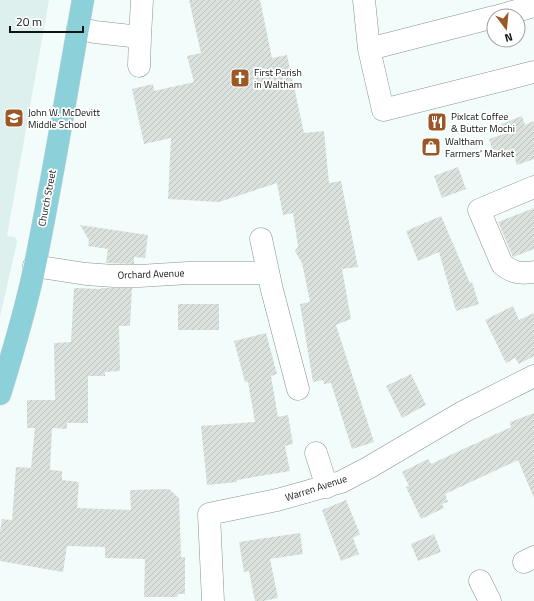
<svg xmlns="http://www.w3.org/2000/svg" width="534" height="601" viewBox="0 0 534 601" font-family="'Titillium Web',sans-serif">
<defs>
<pattern id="building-hatch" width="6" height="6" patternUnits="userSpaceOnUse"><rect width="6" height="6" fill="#dbe2dd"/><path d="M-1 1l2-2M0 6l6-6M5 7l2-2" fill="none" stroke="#bbc1bd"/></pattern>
</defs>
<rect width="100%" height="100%" fill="#f2fcfa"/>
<path fill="#def0ed" d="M0 0H49L7 236 15 237 17 242 0 317Z"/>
<path fill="url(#building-hatch)" d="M189 0H260L272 58 287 55 304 133 324 131 329 183 341 181 358 267 342 269 351 319 336 325 374 442 352 449 331 383 324 384 323 380 313 382 300 304 310 302 302 263 295 251 298 247 293 213 283 215 277 183 219 202 168 199 171 138 144 144 132 89 153 84 154 91 194 82 187 56 201 53Z
M522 116 525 125 534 121V159L517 165 513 153 495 159 489 139 504 134 501 124Z
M458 167 466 189 442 198 434 176Z
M534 208V249L513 257 498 222Z
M441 216 470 283 472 282 479 304 456 311 439 252 418 261 406 231Z
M80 225 148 235 145 258 134 257V264L106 263 108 249 88 246 89 240Z
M74 288 101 289 102 288H132L130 326H119L120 371 105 372V376H88V423H67V429L52 428 50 470 62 471V480L79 482 77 508 131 510 130 490 169 489 179 498 181 557H185V594H178L177 597H144L145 559 105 558V547L67 546 63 572 0 561V532L2 519 12 520 16 467 31 468 35 428H27V400H55L54 343 71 342Z
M178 304H219V330H178Z
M513 306 519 320 534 313V356L519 364 515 358 506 363 485 320Z
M266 333 277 374 271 376 278 417 288 415 293 444 285 446 290 471 237 480V482L207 485 201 426 255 422 248 382H245L234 341Z
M411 374 426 405 402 418 386 386Z
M534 413V498L518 460 445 494 448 502 442 504 444 508 421 519 406 487 409 486 402 472 428 459 431 464 511 427 510 422Z
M346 500 360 534 353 538 359 554 341 561 322 510Z
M300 533 303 554 270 559 278 598 263 601H255L249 571 244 572 239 542Z
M434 534 441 552 418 561 411 544Z"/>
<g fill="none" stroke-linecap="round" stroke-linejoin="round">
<defs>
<path id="minor" d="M364 0 369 49
M498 16 534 6
M494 17 369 49 383 110 534 72
M78 28 95 32 140 37 142 0
M139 66 140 37
M534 187 479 210 502 264C512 273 521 274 534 272
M261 239 272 290 298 389
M34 266 86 274 114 276H139L188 273H268
M316 453 327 487
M524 562 534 557
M480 581 490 601
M213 601 209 514 277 500 341 482 368 468 463 412 534 376"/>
<path id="major" d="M0 394C13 352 26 309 35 265 53 177 67 89 83 0"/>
</defs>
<use href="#minor" stroke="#899290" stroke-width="23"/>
<use href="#major" stroke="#d9d9d9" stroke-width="23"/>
<use href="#minor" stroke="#fff" stroke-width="22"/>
<use href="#major" stroke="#8cd0da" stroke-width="22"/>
</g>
<defs>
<symbol id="church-square" viewBox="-11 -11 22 22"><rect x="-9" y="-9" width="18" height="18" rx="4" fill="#9b5827" stroke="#fff"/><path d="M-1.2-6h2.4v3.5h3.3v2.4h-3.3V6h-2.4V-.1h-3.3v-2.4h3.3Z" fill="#fff"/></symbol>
<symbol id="school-square" viewBox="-11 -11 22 22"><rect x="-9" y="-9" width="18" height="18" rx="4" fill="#9b5827" stroke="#fff"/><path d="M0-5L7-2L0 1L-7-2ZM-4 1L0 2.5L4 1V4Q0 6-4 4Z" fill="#fff"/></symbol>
<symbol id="restaurant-square" viewBox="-11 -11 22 22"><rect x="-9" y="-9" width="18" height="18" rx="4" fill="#9b5827" stroke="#fff"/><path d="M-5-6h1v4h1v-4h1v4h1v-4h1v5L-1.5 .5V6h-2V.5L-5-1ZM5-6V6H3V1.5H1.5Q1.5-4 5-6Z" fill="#fff"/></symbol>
<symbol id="shop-square" viewBox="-11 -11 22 22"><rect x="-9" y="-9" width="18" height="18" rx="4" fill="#9b5827" stroke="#fff"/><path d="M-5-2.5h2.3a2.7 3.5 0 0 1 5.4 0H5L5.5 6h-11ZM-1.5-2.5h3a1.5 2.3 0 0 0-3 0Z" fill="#fff"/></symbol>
</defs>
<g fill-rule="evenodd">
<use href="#church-square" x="229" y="67" width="22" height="22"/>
<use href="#school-square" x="3" y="107" width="22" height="22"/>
<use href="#restaurant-square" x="426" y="111" width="22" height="22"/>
<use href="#shop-square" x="420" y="136" width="22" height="22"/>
</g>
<g text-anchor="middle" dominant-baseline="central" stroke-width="3.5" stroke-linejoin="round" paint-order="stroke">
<g font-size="10" fill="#101312" stroke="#fff" text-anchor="start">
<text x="254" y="72">First Parish<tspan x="254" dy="12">in Waltham</tspan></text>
<text x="28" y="112">John W. McDevitt<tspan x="28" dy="12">Middle School</tspan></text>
<text x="451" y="116">Pixlcat Coffee<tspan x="451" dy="12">&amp; Butter Mochi</tspan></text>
<text x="445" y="141">Waltham<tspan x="445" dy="12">Farmers' Market</tspan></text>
</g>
<g font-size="10" fill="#101312" stroke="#fff">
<text transform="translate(47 198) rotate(-79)">Church Street</text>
<text transform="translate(151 274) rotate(-2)">Orchard Avenue</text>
<text transform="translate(316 488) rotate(-18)">Warren Avenue</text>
</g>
</g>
<g transform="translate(506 28) rotate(164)"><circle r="19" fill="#ffffff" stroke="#9fa1a0"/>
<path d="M0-3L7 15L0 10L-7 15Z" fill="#9b5827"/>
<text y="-6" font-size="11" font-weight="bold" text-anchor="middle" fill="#101312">N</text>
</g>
<path d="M10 26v6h73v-6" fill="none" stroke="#101312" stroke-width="2"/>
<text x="16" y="26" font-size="12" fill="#101312" stroke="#ffffff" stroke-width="3" paint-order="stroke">20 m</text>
</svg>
